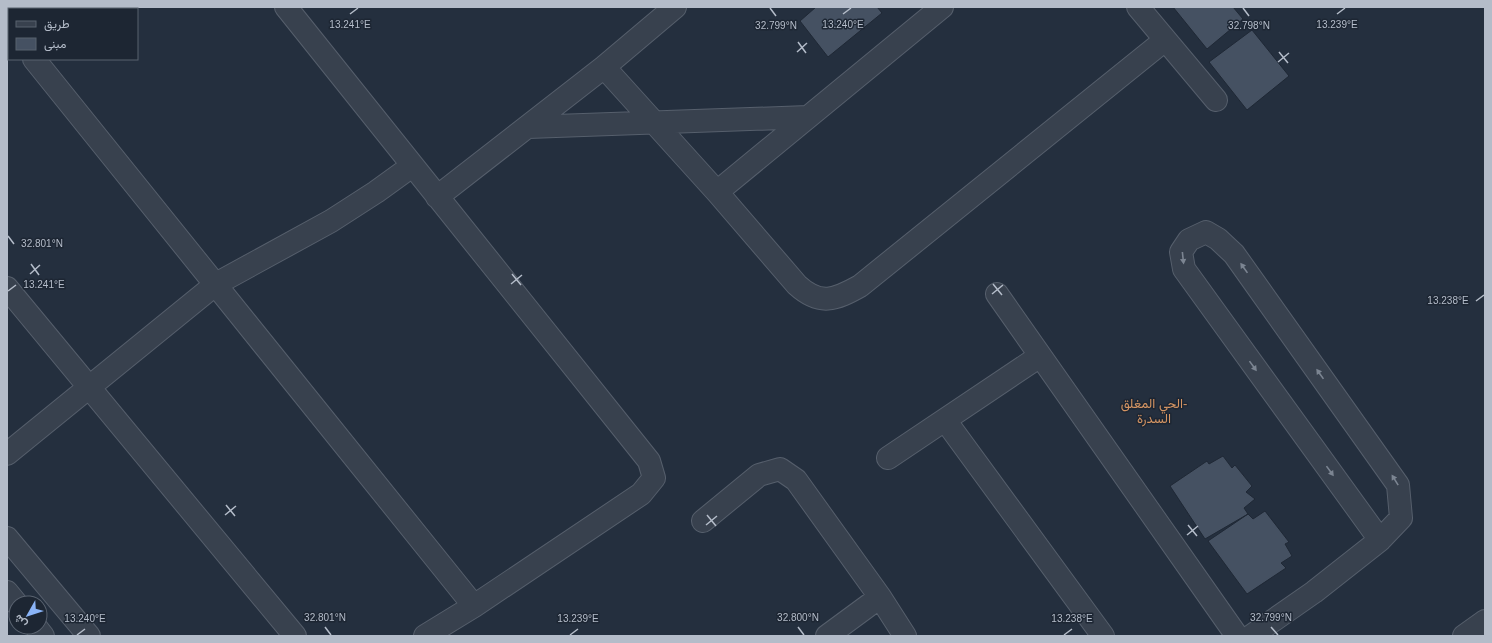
<svg xmlns="http://www.w3.org/2000/svg" width="1492" height="643" viewBox="0 0 1492 643" font-family="Helvetica,Vazirmatn,sans-serif">
<rect width="100%" height="100%" fill="#242f3e"/>
<path fill="#455162" stroke="#1f2835" d="M816 7H877L882 13 828 57 800 21Z
M1173 7H1233L1243 19 1207 49Z
M1252 30 1289 76 1247 110 1209 62Z
M1223 456 1232 468 1235 465 1252 486 1246 492 1255 499 1244 508 1248 514 1205 539 1170 486 1207 461 1209 464Z
M1265 511 1289 542 1285 544 1292 556 1281 563 1286 568 1247 594 1208 541 1248 514 1253 519Z"/>
<g fill="none" stroke-linecap="round" stroke-linejoin="round">
<defs>
<path id="minor" d="M286 7 649 461 654 478 641 494 474 606 425 636
M1138 7 1216 100
M7 25 9 28
M34 59 474 606
M604 67 717 192 797 285C820 306 835 300 860 286L1165 40
M528 127 808 117
M717 192 942 7
M437 197 604 67 675 7
M7 288 295 636
M997 294 1237 636
M945 420 1103 636
M7 454 216 284 331 221 376 192 412 166
M888 458 1040 356
M703 521 759 475 780 469 796 480 880 597 905 636
M7 538 89 636
M7 592 16 603
M36 627 43 636
M827 636 880 597
M1251 636 1314 592 1380 540 1401 518 1398 485 1234 254 1218 239 1206 232 1189 240 1181 252 1184 269 1380 540
M1464 636 1485 621"/>
</defs>
<use href="#minor" stroke="#565f6c" stroke-width="24"/>
<use href="#minor" stroke="#38414e" stroke-width="22"/>
</g>
<defs><path id="oneway-solid" d="M-6-.8H1V-3.2L6.5 0L1 3.2V.8H-6Z"/></defs>
<g fill="#7c8592">
<use href="#oneway-solid" transform="translate(1183 258) rotate(84)"/>
<use href="#oneway-solid" transform="translate(1244 268) rotate(-125)"/>
<use href="#oneway-solid" transform="translate(1253 366) rotate(54)"/>
<use href="#oneway-solid" transform="translate(1320 374) rotate(-125)"/>
<use href="#oneway-solid" transform="translate(1330 471) rotate(54)"/>
<use href="#oneway-solid" transform="translate(1395 480) rotate(-122)"/>
</g>
<path fill="none" stroke="#b4bcc9" stroke-width="1.5" d="M770 8 776 16M1243 8 1249 16M350 14 358 8M843 14 851 8M1337 14 1345 8M798 42 806 53M797 52 807 43M1279 52 1288 63M1278 62 1289 53M8 236 14 244M31 264 39 275M30 274 40 265M512 274 521 285M511 284 522 275M993 284 1002 295M8 291 16 285M992 294 1003 285M1476 301 1484 295M226 505 235 516M225 515 236 506M707 515 716 526M706 525 717 516M1188 525 1197 536M1187 535 1198 526M325 627 331 635M798 627 804 635M1271 627 1278 635M77 635 85 629M570 635 578 629M1064 635 1072 629"/>
<g text-anchor="middle" dominant-baseline="central" stroke-width="3" stroke-linejoin="round" paint-order="stroke">
<g font-size="13" fill="#d59563" stroke="#1d2633">
<text x="1154" y="403">الحي المغلق-<tspan x="1154" dy="15">السدرة</tspan></text>
</g>
</g>
<g font-size="10" text-anchor="middle" fill="#b4bcc9" stroke="#1d2633" stroke-width="3" stroke-linejoin="round" paint-order="stroke">
<text x="350" y="28">13.241°E</text>
<text x="843" y="28">13.240°E</text>
<text x="1337" y="28">13.239°E</text>
<text x="776" y="29">32.799°N</text>
<text x="1249" y="29">32.798°N</text>
<text x="42" y="247">32.801°N</text>
<text x="44" y="288">13.241°E</text>
<text x="1448" y="304">13.238°E</text>
<text x="325" y="621">32.801°N</text>
<text x="798" y="621">32.800°N</text>
<text x="1271" y="621">32.799°N</text>
<text x="85" y="622">13.240°E</text>
<text x="578" y="622">13.239°E</text>
<text x="1072" y="622">13.238°E</text>
</g>
<rect width="1492" height="643" fill="none" stroke="#b4bcc9" stroke-width="16"/>
<rect x="8" y="8" width="130" height="52" fill="#1d2633" stroke="#59626f"/>
<rect x="16" y="21" width="20" height="6" fill="#38414e" stroke="#59626f"/>
<text x="44" y="28" font-size="12" fill="#b4bcc9">طريق</text>
<rect x="16" y="38" width="20" height="12" fill="#455162" stroke="#59626f"/>
<text x="44" y="48" font-size="12" fill="#b4bcc9">مبنى</text>
<g transform="translate(28 615) rotate(231)"><circle r="19" fill="#1d2633" stroke="#59626f"/>
<path d="M0-3L7 15L0 10L-7 15Z" fill="#8ab4f8"/>
<text y="-6" font-size="11" font-weight="bold" text-anchor="middle" fill="#b4bcc9">ش</text>
</g>
</svg>
